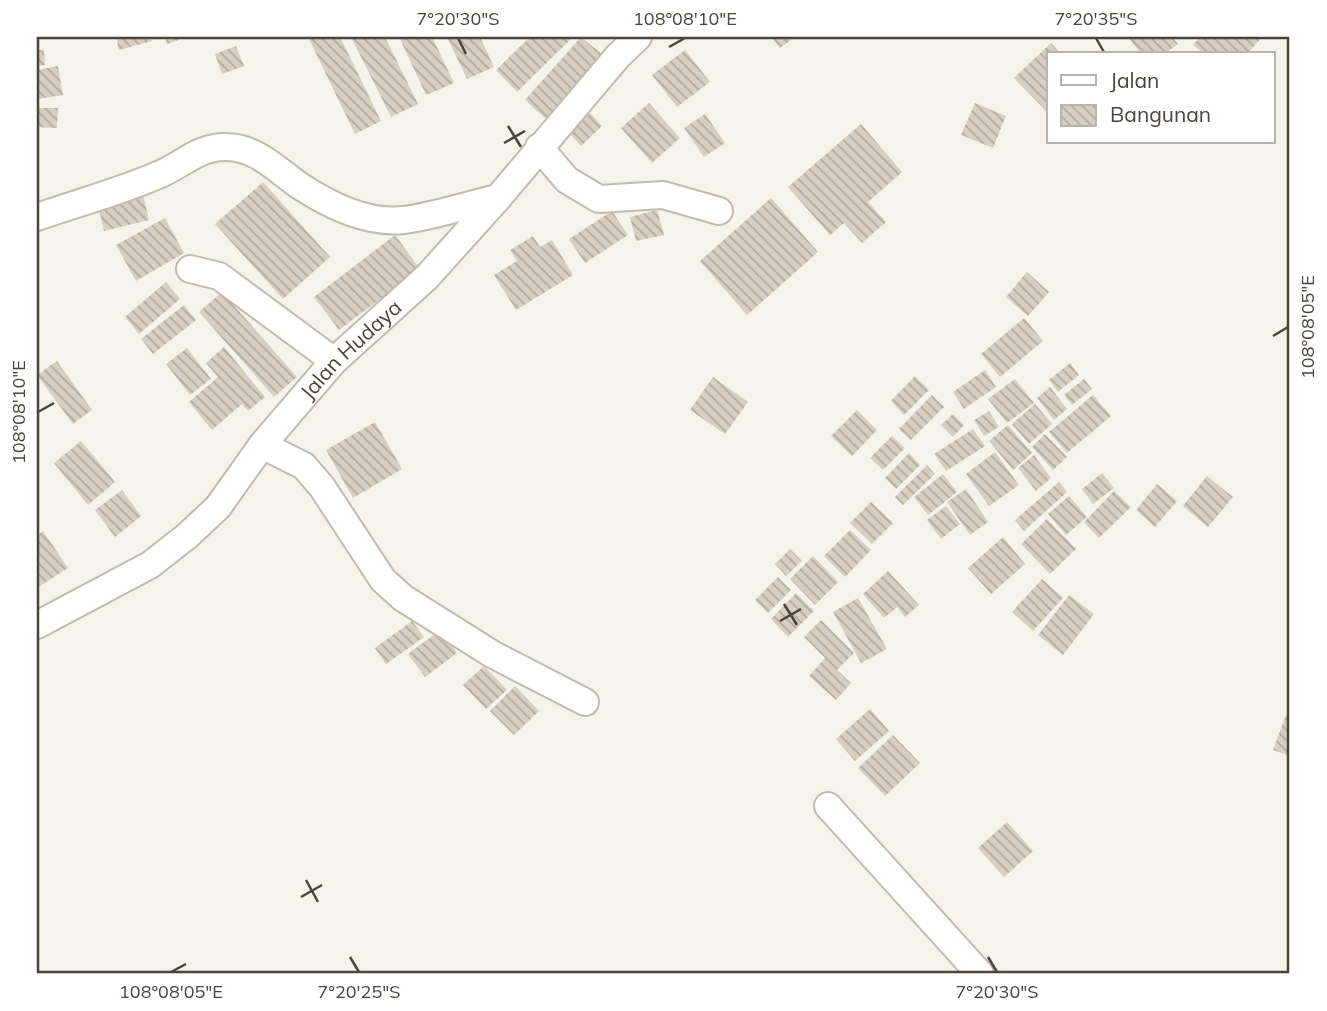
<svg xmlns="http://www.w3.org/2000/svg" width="1327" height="1011" viewBox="0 0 1327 1011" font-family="Mulish,sans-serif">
<defs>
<pattern id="building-back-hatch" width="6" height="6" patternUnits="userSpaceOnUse" patternTransform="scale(1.75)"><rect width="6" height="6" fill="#d8cfc1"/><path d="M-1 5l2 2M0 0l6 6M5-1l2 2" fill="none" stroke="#b1aa9e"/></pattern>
</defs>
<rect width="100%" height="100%" fill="#f6f3ec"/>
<path fill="url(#building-back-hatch)" d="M116 37H151L152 41 119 50Z
M165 37H187L167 44Z
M308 37H340L381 121 355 134Z
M351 37H385L418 104 391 117Z
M399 37H432L454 83 426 95Z
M447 37H480L494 67 467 79Z
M530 37H573L517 92 496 70Z
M581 37 603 55 546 119 525 100Z
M771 37H795L780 48Z
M1128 37H1172L1178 44 1164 54H1141Z
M1200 37H1262L1247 54H1204L1193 45Z
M1051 43 1061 54H1049V114L1014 78Z
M236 46 244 66 222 74 215 54Z
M37 50H44L45 65 37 66Z
M685 50 710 82 677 107 652 75Z
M58 66 63 95 37 99V70Z
M649 103 680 138 652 163 621 128Z
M975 103 1006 116 993 148 961 135Z
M37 108H58L57 128 37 127Z
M590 113 602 126 581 146 569 133Z
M705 114 725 143 704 157 684 128Z
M861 124 902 172 868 202 886 222 862 243 844 223 830 235 788 187Z
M263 182 330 257 283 299 215 224Z
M143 195 149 220 104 231 98 206Z
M771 198 818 252 747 315 700 261Z
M657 210 664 235 636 241 630 217Z
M612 211 628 235 585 263 569 239Z
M165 218 184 253 136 281 116 245Z
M395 235 420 269 339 330 314 297Z
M533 236 540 247 552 240 573 275 516 310 494 275 517 261 510 250Z
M1027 272 1049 292 1028 316 1006 297Z
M166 282 180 299 139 334 125 317Z
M222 292 297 377 274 397 199 312Z
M184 305 196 320 153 354 141 339Z
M1024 318 1043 341 1000 377 981 354Z
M224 347 265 397 248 411 242 404 212 430 189 402 218 377 206 363Z
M187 348 211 379 190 395 166 364Z
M57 361 92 410 73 424 37 375Z
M1070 363 1079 375 1058 392 1049 380Z
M985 370 996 387 964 409 953 392Z
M915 376 929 390 904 415 891 401Z
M713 377 748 402 725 434 690 410Z
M1015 379 1034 403 1007 423 988 399Z
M1084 379 1092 389 1072 405 1064 395Z
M1050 387 1067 409 1054 420 1037 398Z
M932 395 944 407 911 440 899 429Z
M1093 395 1111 416 1067 453 1049 432Z
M1035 404 1052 424 1029 444 1012 424Z
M857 410 877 430 852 456 831 436Z
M989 411 999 427 984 436 974 420Z
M953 414 964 425 953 437 941 425Z
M375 422 402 469 353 498 326 450Z
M1008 425 1032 453 1013 470 989 441Z
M973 429 985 446 946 471 934 454Z
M1045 434 1067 457 1053 470 1032 447Z
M892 436 905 448 883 470 870 458Z
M81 441 115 482 88 505 54 463Z
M995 452 1019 485 989 506 966 474Z
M909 453 920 465 896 489 885 478Z
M1034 455 1051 478 1036 491 1018 468Z
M927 465 935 474 903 505 895 497Z
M1102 473 1114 488 1093 504 1082 489Z
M943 474 957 492 928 515 914 497Z
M1207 476 1233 497 1208 527 1183 506Z
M1059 482 1067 492 1024 531 1015 520Z
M1157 484 1177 501 1155 527 1136 510Z
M966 489 988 522 970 535 947 502Z
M122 490 141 516 115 537 95 510Z
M1114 491 1131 507 1099 538 1084 522Z
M1069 496 1087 517 1066 535 1048 514Z
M871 502 893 523 872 544 850 523Z
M946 506 960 524 941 539 927 520Z
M1047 519 1076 549 1050 574 1021 544Z
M850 530 871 550 845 577 824 556Z
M43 531 68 568 40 586 37 581V535Z
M1003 537 1025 564 991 594 968 568Z
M790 549 802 561 786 576 775 564Z
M813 556 838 582 815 605 790 579Z
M888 571 919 605 905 617 897 607 884 618 863 594Z
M778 577 791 590 768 613 755 600Z
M1042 579 1063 598 1033 631 1012 612Z
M796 593 814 611 788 637 771 619Z
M1069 595 1094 614 1063 655 1038 635Z
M858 598 887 649 861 663 833 612Z
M821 620 854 653 837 670 851 683 836 700 809 676 825 658 804 637Z
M412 621 424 637 386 664 375 648Z
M440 630 457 653 425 677 408 654Z
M484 666 507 690 486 709 463 685Z
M515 686 539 711 514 735 490 711Z
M870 709 889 731 855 761 836 739Z
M1286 715 1290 716V756L1273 750Z
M893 735 920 763 885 796 858 768Z
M1007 822 1033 851 1004 877 978 848Z"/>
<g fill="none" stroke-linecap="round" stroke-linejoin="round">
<defs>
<g id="minor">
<path d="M539 147 567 180 599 199 663 195 719 211"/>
<path d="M37 217C77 203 119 192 158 175 181 166 199 146 226 147 256 147 277 170 300 186 329 205 368 224 404 220 435 216 467 205 498 198"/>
<path d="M190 269 219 276 334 361"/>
<path d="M262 445 304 466 322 487 383 580 403 598 492 654 585 702"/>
<path id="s1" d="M37 625 150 565 187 536 218 507 262 445 334 361 427 277 498 198 618 56 638 37"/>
<path d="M828 806 980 974"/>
</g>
</defs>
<use href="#minor" stroke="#c2bbae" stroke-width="30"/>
<use href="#minor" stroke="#fff" stroke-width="26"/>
</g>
<path fill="none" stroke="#4b4439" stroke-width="2.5" d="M458 38 466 54M1096 38 1105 54M669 47 685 38M508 126 521 147M504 143 525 131M1273 336 1288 327M38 412 54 403M784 604 797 625M780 621 801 609M306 880 318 902M301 897 322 885M350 957 359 972M988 957 997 972M171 972 186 964"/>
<g text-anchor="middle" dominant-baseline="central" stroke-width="5" stroke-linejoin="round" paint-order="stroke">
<g font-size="21" fill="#4b4439" stroke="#fff">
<text stroke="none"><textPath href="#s1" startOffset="424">Jalan Hudaya</textPath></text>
</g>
</g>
<rect width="1327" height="1011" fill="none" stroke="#ffffff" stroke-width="77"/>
<rect x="1047" y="52" width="228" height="91" fill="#ffffff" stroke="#b7b4b0" stroke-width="2"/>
<rect x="1061" y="75" width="35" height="10" fill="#ffffff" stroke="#b7b4b0" stroke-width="2"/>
<text x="1110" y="88" font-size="21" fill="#4b4439">Jalan</text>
<rect x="1061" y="105" width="35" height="21" fill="url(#building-back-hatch)" stroke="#b7b4b0" stroke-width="2"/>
<text x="1110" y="122" font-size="21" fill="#4b4439">Bangunan</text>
<rect x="38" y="38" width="1250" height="934" fill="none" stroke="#4b4439" stroke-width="2.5"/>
<g font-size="18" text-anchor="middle" fill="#4b4439">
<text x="458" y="25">7°20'30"S</text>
<text x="685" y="25">108°08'10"E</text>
<text x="1096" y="25">7°20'35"S</text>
<text transform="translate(1308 327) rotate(-90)" y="6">108°08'05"E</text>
<text transform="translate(19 412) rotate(-90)" y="6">108°08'10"E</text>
<text x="171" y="998">108°08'05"E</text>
<text x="359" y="998">7°20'25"S</text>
<text x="997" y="998">7°20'30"S</text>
</g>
</svg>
